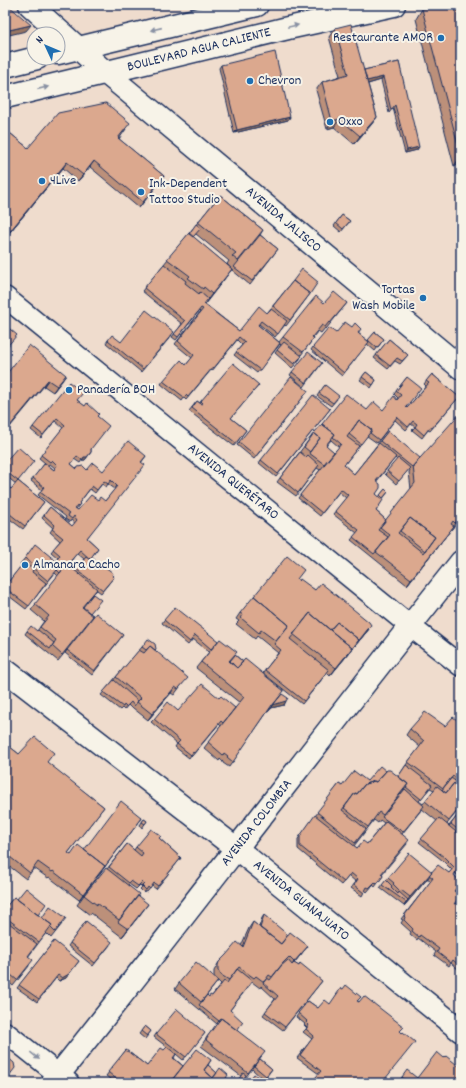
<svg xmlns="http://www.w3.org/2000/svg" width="466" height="1088" viewBox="0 0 466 1088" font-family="Dekko,sans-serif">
<rect width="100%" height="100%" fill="#efdccd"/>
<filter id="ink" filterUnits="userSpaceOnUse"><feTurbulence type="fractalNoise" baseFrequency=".025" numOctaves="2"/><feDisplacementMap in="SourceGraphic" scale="8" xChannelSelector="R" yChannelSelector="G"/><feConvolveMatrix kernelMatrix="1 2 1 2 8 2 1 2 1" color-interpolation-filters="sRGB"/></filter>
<g filter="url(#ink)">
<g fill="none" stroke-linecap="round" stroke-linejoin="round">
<defs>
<path id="minor" d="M5 297 410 626 461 666
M5 1032 69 1083"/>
<path id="tertiary" d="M5 670 237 849 461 1031"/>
<path id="secondary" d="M30 5 106 73 461 368
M52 1083C190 911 323 734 461 562"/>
<path id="primary" d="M58 53 257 5
M5 66 37 58
M5 97 288 28 394 5"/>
</defs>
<use href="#minor" stroke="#1b2f5e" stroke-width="23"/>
<use href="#tertiary" stroke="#1b2f5e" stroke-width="25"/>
<use href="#secondary" stroke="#1b2f5e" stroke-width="25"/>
<use href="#primary" stroke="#1b2f5e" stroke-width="25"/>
<use href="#minor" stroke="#f7f3e8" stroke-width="20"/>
<use href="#tertiary" stroke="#f7f3e8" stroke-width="22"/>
<use href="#secondary" stroke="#f7f3e8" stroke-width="22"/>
<use href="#primary" stroke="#f7f3e8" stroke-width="22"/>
</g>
<path fill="#bc907a" stroke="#1b2f5e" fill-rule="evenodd" d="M461 7V162L454 166 416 19 422 9Z
M335 28 364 70 399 62 417 150 405 153 393 108 389 113 381 80 368 84 377 117 371 125 354 144 334 127 327 129 316 90 322 82 340 76 329 37Z
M221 65 290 117 288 120 234 133 219 68Z
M5 129 28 148 126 129 119 139 164 176 139 208 90 167 78 181 63 168 5 238Z
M220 195 263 230 260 235 278 249 250 285 232 270V269L227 264 229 261 196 234 193 237 232 269 205 304 239 331 267 313 293 281 310 294 286 326 285 325 275 337 259 324 258 325 279 342 283 337 324 303H347L326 329 325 328 321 333 318 331 313 337 314 338 301 355 300 359 292 368 275 353 281 345 280 344 257 373 234 355 242 345 237 340 212 371 211 370 186 400 184 398 182 401 161 384 163 381 186 365 192 358 175 344 200 312 199 311 176 340 172 337 182 324 142 291Z
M342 215 350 221 341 232 334 226Z
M375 332 384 339 375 351 367 344 342 376 311 350 313 347 336 333H358L368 341Z
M172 335 141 372 106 343 108 340 121 342Z
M389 339 408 355 400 364 395 361 388 369 374 358Z
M322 363 304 387 290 375 292 372Z
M366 372 376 380 371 388 360 380Z
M432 374 459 397 430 431 428 430 422 438 412 430 415 427 411 424 406 430 395 420 377 443 367 436 344 465 354 474 388 431 461 517 407 585 351 540 357 533 333 514 346 498 339 492 320 516 298 498 320 470 317 468 296 496 277 482 314 433 367 410H383L397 400 398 398 394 394 407 377 406 407 407 408 426 386 424 384ZM331 440 339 447 334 452 326 446ZM395 458 397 460 385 474 396 484 409 469 410 470 409 472 411 489 386 520 376 511 382 500 388 492 385 489 379 497 376 494 377 481Z
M66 375 53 392 44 386 5 376Z
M259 385 231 418 246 430 234 446 189 411 197 401 200 403 201 401Z
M325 385 337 399 331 406 317 396Z
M308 391 254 459 237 445 239 442Z
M77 400 97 416 91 449V452L85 460H82L80 463 74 459 71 464 77 469 87 470 103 471 146 456 87 538 98 548 89 560 94 562 114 577 101 593 97 590 93 594 90 613 123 635 92 675 65 653 67 650 58 661 25 634 27 631H37L44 621 31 610 58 576 55 573 26 609 5 593V586L22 565 20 564 25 558 56 561 58 558 51 552 60 541 50 532 53 528 42 518 50 507 72 526 75 523 71 520 70 522 65 519 66 517 38 495 42 490 31 481 45 463 39 458 63 428 55 421 41 438 31 430 33 427ZM50 464 55 468 54 470 48 465ZM102 484 106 487 108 484 115 489 105 501 98 500 78 510 76 509 80 504 79 503 90 489 95 493ZM77 553 84 559 75 570 68 565Z
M330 409 276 477 259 463 261 460Z
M5 462 18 481 44 502 23 529 7 517 5 520V490L11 489 16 484 6 476Z
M297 579 315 590 369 629 330 676 327 673 302 704 263 673 278 653 257 636 255 639 236 624 239 621 236 619 240 613Z
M164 620 235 655 282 694 286 701 284 705 271 708 272 707 268 712V711L229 767 223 763V762L220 759 219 761 204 748 221 726 219 724 192 756 191 755 189 758 175 747 177 744 151 722 154 719 219 698 235 708 240 703 196 668 209 652 193 639 188 645 162 623Z
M142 647 155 650 183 683 174 695 171 693 148 720 133 708 132 709 128 705 124 710 122 708 120 710 101 695 116 677Z
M461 723V783L458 787 461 807 447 824 449 826 461 811V878L455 873 454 875 460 882 454 892V904L461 902V970L460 971 451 963 449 966 434 955 436 952 418 938 417 940 410 934 411 932 401 923 403 920 401 919 431 881 427 878H428L404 906 380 888 388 878 432 872 449 873 452 870 442 860 419 842 437 821 422 809 402 834 407 844 382 874 383 876 375 887 373 885 367 892 365 890 362 896 351 888 356 882 349 876 341 885 298 849V839L339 784 342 786 367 781 386 771 398 777 408 762 420 747 406 735 410 729 445 726ZM430 788 434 790 423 804 419 801ZM374 820 378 823 380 820 384 823 367 844 357 848 354 846Z
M5 743 19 754 47 763 104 807 68 853 101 872 79 900 49 877 48 878 34 868 26 879 5 863Z
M144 819 147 821 142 828 140 825Z
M159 838 181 858 156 889 152 886 147 892 145 891 144 893 140 889 142 887 140 885 136 889 129 884 128 885 138 896 142 912 122 937 91 913 90 915 77 905 84 895 107 869 127 844 134 850 136 847Z
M14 897 42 918 62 924 51 938 46 933 28 957 29 966 13 986 5 979V908Z
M264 915 303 952 294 963 322 981 283 1030 263 1015 275 999 261 986 260 988 252 982 230 1010 237 1030 260 1059 272 1069 264 1080 252 1069 241 1083V1076L201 1046 207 1037 217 1024 175 989 179 983 215 978 214 976V971L219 962 241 946 249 928 253 922 259 927 262 918ZM218 981 221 984 212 996 209 997 207 995Z
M86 921 110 945 93 966 68 946Z
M54 941 66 978 59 981 56 978 37 1002 17 988Z
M308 1001 318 1008 330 1004 358 1001 400 1031 385 1079 319 1074 297 1058 312 1039 303 1032 307 1028 304 1025 305 1024 296 1017Z
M145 1026 151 1031 145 1039 139 1034Z
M205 1033 183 1060 176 1054 174 1058 183 1066 211 1060 208 1065 217 1073 226 1078 233 1083H115L106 1076 126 1050 147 1066 164 1050 167 1047 154 1037 156 1034Z
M460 1072 461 1083H398L402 1077 417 1078Z"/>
<path fill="#997663" stroke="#1b2f5e" d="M31 25 26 31 5 36V31Z
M383 77 381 80 364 85 366 81Z
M290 117 288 120 234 133 237 130Z
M377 117 371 125 354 144 360 136Z
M340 119 334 127 327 129 332 121Z
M419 147 417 150 405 153 407 150Z
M461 156V162L454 166Z
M94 161 90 167 78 181 83 175Z
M67 162 63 168 5 238Z
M164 176 160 182 139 208 143 202Z
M232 269 226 277 202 307 212 294Z
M66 375 62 381 53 392 57 386Z
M48 380 44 386 5 433V432Z
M91 452 85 460H82L84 457Z
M454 526 449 532 407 585 411 579Z
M369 629 330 676 336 668Z
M175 687 171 693 148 720 152 714Z
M280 697 286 701 284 705 271 708 272 707 268 712Z
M142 818 101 872 79 900 83 894Z
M432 872 428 878 404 906 410 897Z
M148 904 142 912 122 937 128 929Z
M308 946 303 952 290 968 294 962Z
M79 961 66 978 59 981Z"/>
<path fill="#dba88e" stroke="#1b2f5e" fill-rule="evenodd" d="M5 5H8L31 25 5 31Z
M440 5H460L461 7V156L422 9Z
M351 24 377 117 360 136 340 119 332 121 322 82 348 74 335 28Z
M275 52 290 117 237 130 221 65Z
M399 62 419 147 407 150 395 105 391 110 383 77 367 81 364 70Z
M106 103 130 123 118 138 164 176 143 202 94 161 83 175 67 162 6 236 5 235V129L28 148 58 113Z
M220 195 263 230 238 261 232 256 236 253 198 222Z
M342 215 350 221 343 229 336 223Z
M196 224 201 228 193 237 189 234Z
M189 233 232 269 212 294 204 287 203 289 188 278 190 276 167 259Z
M260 235 278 249 252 281 234 267Z
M164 264 186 281 185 283 199 294 200 292 208 299 204 304 239 331 259 306 267 313 271 309 287 321 278 334 261 321 258 325 280 343 260 370 236 352 245 342 239 337 214 368 213 367 188 397 186 395 184 397 163 381 181 360 186 365 194 355 178 341 203 309 201 308 178 337 174 334 185 321 144 288Z
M302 269 318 282 310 294 293 281Z
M293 281 310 294 290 320 273 306Z
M334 292 347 303 330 323 329 322 325 327 322 325 312 337 314 338 303 352 283 337 316 296 324 303Z
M146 310 174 332 143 369 108 340 112 335 121 342Z
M345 322 352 327 355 323 361 329 358 333 369 342 344 373 313 347 329 328 336 333Z
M5 325 17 335 5 349Z
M375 332 384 339 377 348 368 340Z
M389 339 408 355 402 361 397 358 390 366 376 355Z
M284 342 302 356 294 364 277 350Z
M29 345 66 375 57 386 48 380 5 432V376Z
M308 352 322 363 306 383 292 372Z
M233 363 259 385 231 418 246 430 236 443 192 408 197 401 201 404 203 403 201 401Z
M366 372 376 380 373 385 362 377Z
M432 374 459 397 432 428 430 427 424 435 415 427 417 424 413 421 408 427 397 417 379 440 370 433 372 430 359 420 347 437 359 446 344 465 354 474 379 443 396 457 376 481 380 484V488L376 494 383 500 376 511 386 520 378 530 388 537 374 554 353 537 359 530 335 511 348 495 341 489 322 513 300 495 341 444 333 437 335 434 322 424 346 394 367 410 374 402 383 410 394 396 397 400 401 395 396 391 407 377 421 388 406 407 407 408 429 383 426 381Z
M291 377 308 391 256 456 239 442Z
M69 382 83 393 77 400 85 406 87 403 99 414 97 416 109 426 91 449V452L87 457H84L82 460 77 456 71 464 77 469 78 467 83 466 87 470 93 463 103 471 128 441 146 456 141 462 145 465 87 538 98 548 90 559 80 550 60 573 57 570 61 565 56 561 60 555 53 549 63 538 52 529 55 525 44 515 50 507 72 526 77 520 74 516 72 519 68 516 69 514 40 492 44 487 33 478 45 463 54 470 57 465 52 460 50 462 41 455 65 425 57 418 43 435 33 427ZM111 480 117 486 105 501 100 497 98 500 91 495 78 510 75 508 77 505 78 506 80 504 79 503 92 486 97 490 104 481 108 484Z
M325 385 339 396 333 403 319 393Z
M313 395 330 409 278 474 261 460Z
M461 412V516L455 523 453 521 451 524 454 526 411 579 376 552 390 535 380 527 415 483 413 466ZM410 518 435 537 423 553 398 533Z
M359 420 372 430 361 444 349 434Z
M322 424 335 434 326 445 334 452 324 464 309 453 320 438 314 433Z
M388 431 420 458 412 467 380 441Z
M314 433 320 438 310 452 304 447Z
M18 447 34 461 18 481 8 473 5 477V462Z
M300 452 306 457 308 455 319 465 298 493 280 478Z
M398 458 410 468 399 481 387 471Z
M18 481 44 502 25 526 5 510V497L6 496H5V490L8 487 11 489Z
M385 489 388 492 383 498 380 495Z
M5 513 8 515 5 520Z
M410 518 435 537 425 551 400 531Z
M35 544 61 565 48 581 34 569 35 567 25 558Z
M287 556 304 570 297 579 299 581 300 579 315 590 321 583 369 622 371 625 357 643 359 640 337 622 330 630 310 613 290 639 329 670 304 701 265 670 281 650 274 644 289 625 254 596Z
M86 557 90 560 92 557 95 560 94 562 98 565 100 563 113 573 112 575 114 577 103 590 76 569Z
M24 562 33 570 32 572 46 583 29 606 5 588V586Z
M67 564 97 589 82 607 93 616 62 655 52 646 56 640 40 627 49 616 35 604Z
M93 594 101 600 90 613 83 607Z
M254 596 289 625 276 641 261 630 259 633 241 618 243 615 240 613Z
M175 607 218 641 211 649 195 635 190 642 164 620Z
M96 613 123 635 94 671 67 650Z
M310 613 352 648 336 668 293 634Z
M337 622 359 640 351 650 352 648 330 630Z
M31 626 37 631 38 630 54 643 50 649 27 631Z
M148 639 155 644 156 649 155 650 150 646 146 650 142 647Z
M220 639 237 652 229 661 237 668 245 659 284 691 272 706V705L233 762 227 757 228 756 224 753 223 755 208 742 244 697 201 662Z
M150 646 188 678 178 689 175 687 152 714 137 702 141 698 116 677 139 650 144 653Z
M235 655 243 662 237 668 230 661Z
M114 680 138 701 134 706 131 702 126 707 124 705 123 707 103 692Z
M202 684 219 698 221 696 235 708 223 723 221 721 194 753 193 752 191 755 177 744 180 741 154 719 168 702 178 711Z
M282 694 288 698 286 701 273 705Z
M425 712 445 726 453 717 461 723V781L453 776 443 788 408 762 424 741 410 729Z
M35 737 54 753 47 762 104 807 68 853 71 855 78 845 105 866 83 894 53 871 52 872 38 862 30 873 5 853V743L19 754Z
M406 765 432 785 421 799 406 787 408 784 398 777Z
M380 766 386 771 376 782 374 781 365 784 357 794 355 793 342 810 366 829 355 843 317 812 339 784 342 786 354 771 367 781Z
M387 770H390L408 784 383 815 379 812 368 827 344 808 355 793 357 794 365 784 374 781 376 782Z
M451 778 458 783 456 786 454 783 446 793 442 790Z
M454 783 461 790V806L449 821 425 801 437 786 446 793Z
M405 789 424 806 403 832 382 817Z
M121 801 142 818 103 869 105 866 84 850Z
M461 811V832L451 824Z
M315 815 357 848 363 841 367 844 386 821 409 840 381 874 383 876 377 884 375 882 369 888 367 887 364 893 354 885 358 879 351 873 344 882 300 846V836Z
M439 818 461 836V873L457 870 454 875 460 882 458 884 459 885 454 891 460 896 454 904 461 902V967L453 960 451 963 437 952 439 949 420 935 419 937 412 931 413 929 404 920 405 917 404 916 433 878 429 875 438 865 449 873 454 867 444 857 421 839Z
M144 819 147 821 145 824 142 822Z
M151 829 161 836 159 838 181 858 158 886 154 883 150 889 148 887 146 890 142 886 144 884 142 882 138 886 131 881 129 883 109 867 127 844 141 856 143 853 136 847Z
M409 853 432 872 410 897 401 890 400 891 393 884 394 883 388 878Z
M106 868 139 894 119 920 97 903V905L84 895Z
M386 880 392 886 391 887 398 894 399 892 408 900 406 902 382 885Z
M26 888 46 904 38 915 17 899Z
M138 896 148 904 128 929 118 922Z
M14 897 52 925 39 942 5 917V914L8 910 5 908Z
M50 906 66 918 55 932 50 927 52 925 42 918Z
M264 915 288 935 281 944 260 928Z
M5 920 37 944 28 956 33 960 17 980 5 970Z
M86 921 112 942 95 963 70 943Z
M253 922 281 944 290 932 308 946 294 962 289 957 283 963 272 977 269 975 264 982 256 976 254 978 239 967 229 980 221 975 218 970V965L219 962 226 955 237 942 243 947Z
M54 941 79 961 69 974 62 978 58 975 39 999 19 985Z
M288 960 292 965 294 963 299 966 300 963 322 981 285 1027 265 1012 278 996 263 983 267 978 270 980 281 966Z
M196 962 218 981 201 1002 179 983Z
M237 969 252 981 230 1010 243 1022 237 1030 221 1018 219 1021 199 1005 207 995 209 997 210 995 212 996 224 981 227 983Z
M346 985 361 997 357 1001 359 1002 364 996 404 1027 400 1031 402 1033 403 1032 415 1042 385 1079 390 1083H311L321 1071 300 1055 314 1036 306 1029 309 1025 306 1022 307 1021 298 1013 308 1001 318 1008 325 1000 330 1004 341 988 343 989Z
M177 1009 205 1033 186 1057 156 1034Z
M221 1018 265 1052 248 1073 206 1040 208 1037H207Z
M145 1026 151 1031 147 1036 141 1031Z
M167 1047 176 1054 173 1058 183 1066 170 1083H121L108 1072 126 1050 147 1066 161 1048 164 1050Z
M197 1049 211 1060 204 1070 213 1078 220 1068 228 1075 226 1078 233 1083H172L170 1082Z
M437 1052 444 1058 446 1056 461 1068V1071L460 1072 461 1073V1083H409L402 1077 407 1070 417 1078Z
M5 1055 14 1063 15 1068 5 1081Z
M260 1059 272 1069 266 1076 254 1066Z
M208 1065 217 1073 213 1078 204 1070Z
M243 1073 246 1075 241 1083H236Z
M254 1074 266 1083H247Z"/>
<defs><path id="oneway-solid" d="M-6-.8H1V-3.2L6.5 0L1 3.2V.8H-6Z"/></defs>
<g fill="#8991a3">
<use href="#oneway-solid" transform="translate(293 26) rotate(-12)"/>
<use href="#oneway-solid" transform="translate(156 29) rotate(167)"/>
<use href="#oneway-solid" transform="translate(43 88) rotate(-13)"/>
<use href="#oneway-solid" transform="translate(35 1056) rotate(39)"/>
</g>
</g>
<g fill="#1f6fb2" stroke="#f7f3e8" stroke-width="1.5">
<circle cx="441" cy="38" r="4"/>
<circle cx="250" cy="81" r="4"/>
<circle cx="330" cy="122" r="4"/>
<circle cx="42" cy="181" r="4"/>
<circle cx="141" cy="192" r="4"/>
<circle cx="423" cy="298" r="4"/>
<circle cx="69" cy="390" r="4"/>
<circle cx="25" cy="565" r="4"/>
</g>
<g text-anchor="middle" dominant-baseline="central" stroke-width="4" stroke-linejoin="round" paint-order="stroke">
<g font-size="14" fill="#1b2f5e" stroke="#f7f3e8" text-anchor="start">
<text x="433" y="38" text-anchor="end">Restaurante AMOR</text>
<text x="258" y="81">Chevron</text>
<text x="338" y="122">Oxxo</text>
<text x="50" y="181">4Live</text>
<text x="149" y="184">Ink-Dependent<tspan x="149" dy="16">Tattoo Studio</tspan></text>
<text x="415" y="290" text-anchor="end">Tortas<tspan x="415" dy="16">Wash Mobile</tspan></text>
<text x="77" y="390">Panadería BOH</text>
<text x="33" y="565">Almanara Cacho</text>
</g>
<g font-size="14" fill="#1b2f5e" stroke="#f7f3e8">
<text transform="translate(199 50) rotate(-14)">BOULEVARD AGUA CALIENTE</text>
<text transform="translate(283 220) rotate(40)">AVENIDA JALISCO</text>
<text transform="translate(233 482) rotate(39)">AVENIDA QUERÉTARO</text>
<text transform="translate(257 823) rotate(-52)">AVENIDA COLOMBIA</text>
<text transform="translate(301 901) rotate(39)">AVENIDA GUANAJUATO</text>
</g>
</g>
<rect width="466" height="1088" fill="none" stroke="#f7f3e8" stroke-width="20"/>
<rect x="10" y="10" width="446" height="1068" fill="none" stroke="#1b2f5e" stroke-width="1.5" filter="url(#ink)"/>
<g transform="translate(46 46) rotate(314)"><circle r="19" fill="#f7f3e8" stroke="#9fa5b1"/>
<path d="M0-3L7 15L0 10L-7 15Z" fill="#1f6fb2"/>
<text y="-6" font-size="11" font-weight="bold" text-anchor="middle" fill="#1b2f5e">N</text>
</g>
</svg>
